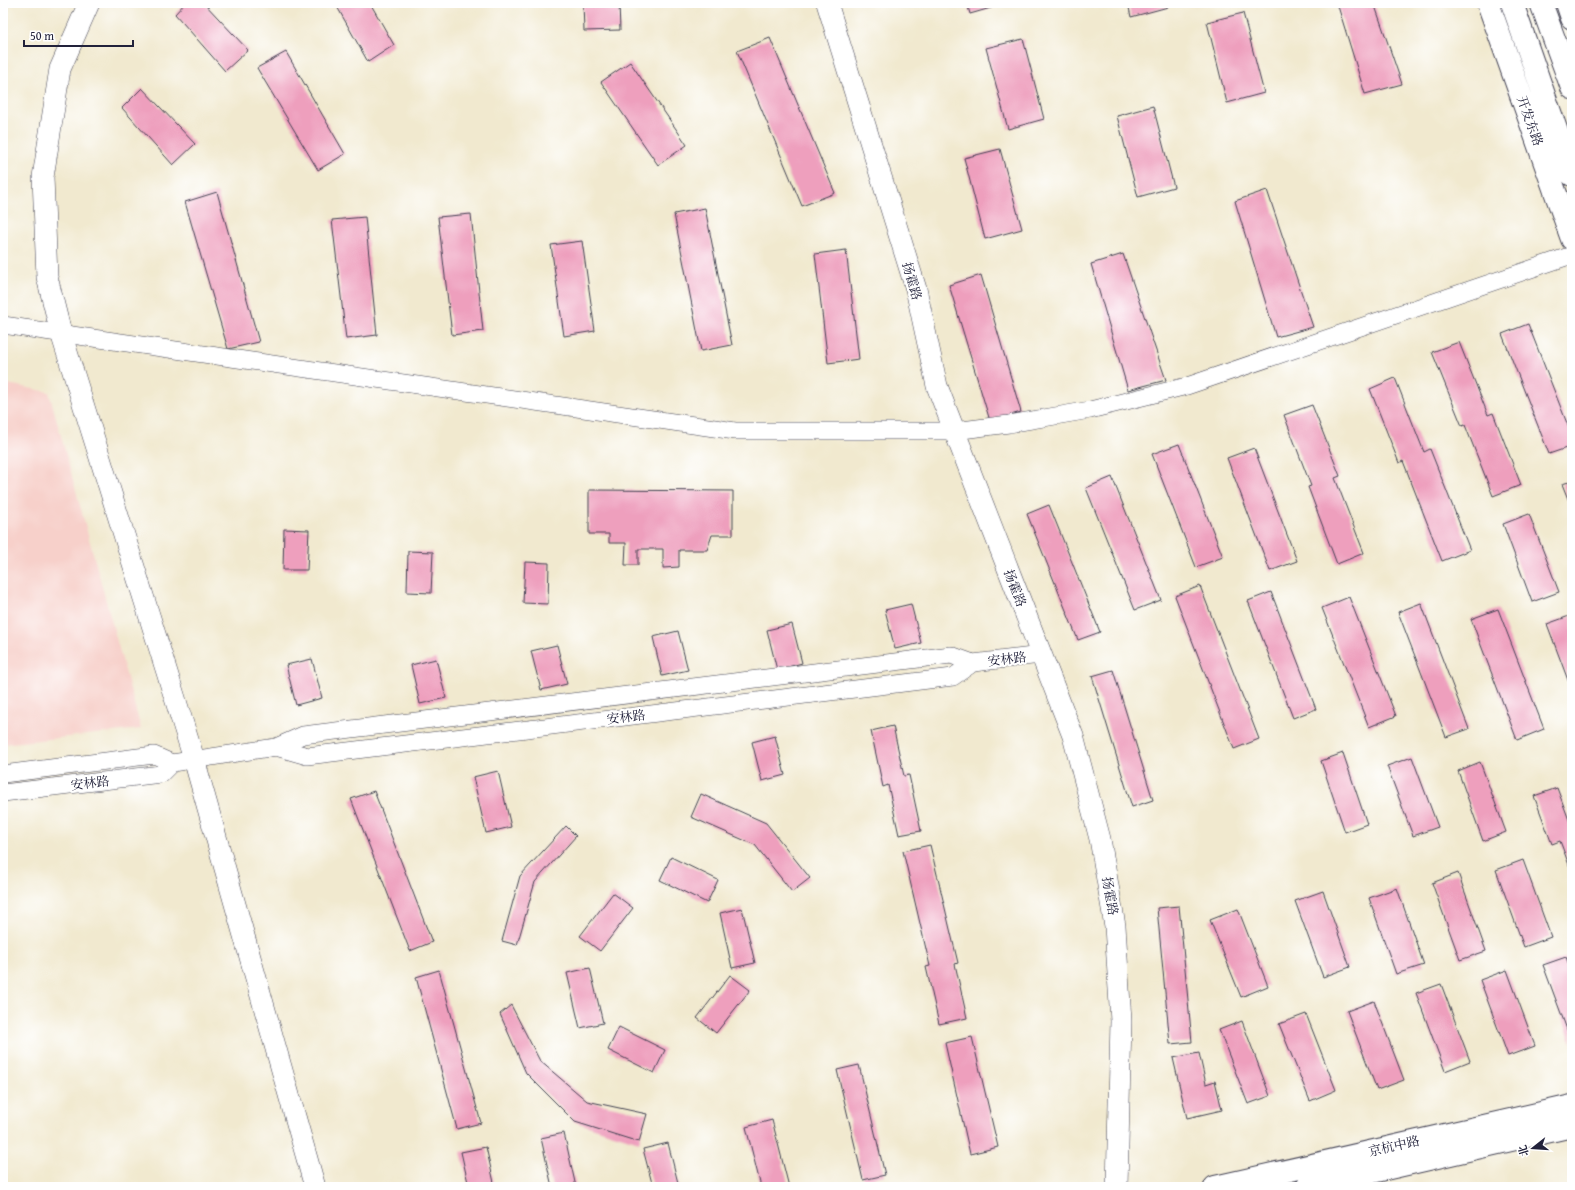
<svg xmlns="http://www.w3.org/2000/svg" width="1575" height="1190" viewBox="0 0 1575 1190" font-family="'Gentium Book Plus','Noto Serif SC',serif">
<rect width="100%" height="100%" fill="#fff"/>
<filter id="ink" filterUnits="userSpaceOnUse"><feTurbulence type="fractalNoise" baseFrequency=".025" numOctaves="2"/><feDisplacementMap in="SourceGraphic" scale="8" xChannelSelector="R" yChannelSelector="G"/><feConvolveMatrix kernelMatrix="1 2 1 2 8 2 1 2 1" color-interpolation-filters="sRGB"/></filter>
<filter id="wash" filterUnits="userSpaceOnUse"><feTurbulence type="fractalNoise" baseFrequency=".012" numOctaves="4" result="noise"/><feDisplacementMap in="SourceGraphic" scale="16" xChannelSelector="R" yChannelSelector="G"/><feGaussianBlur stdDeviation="0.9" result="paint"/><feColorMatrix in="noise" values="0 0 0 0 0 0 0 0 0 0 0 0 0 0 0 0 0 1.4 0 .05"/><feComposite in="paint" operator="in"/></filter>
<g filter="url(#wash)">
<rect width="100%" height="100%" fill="#f1e9cf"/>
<path fill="#f7d0ca" d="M3 383 49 392 141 729 3 744Z"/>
<g id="blocks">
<path fill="#ee9fbd" d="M185 3H204L248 50 225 71 175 14Z
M335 3H370L394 45 368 62Z
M583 3H619L620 30 584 31Z
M967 3H1008L970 14Z
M1128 3H1167L1168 7 1131 17Z
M1337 3H1374L1402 84 1365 94Z
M1243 13 1264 93 1227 103 1207 22Z
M770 38 835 193 802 206 737 51Z
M1023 39 1044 119 1008 129 986 48Z
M286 52 345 154 318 170 257 68Z
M630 62 687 145 658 165 601 82Z
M142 88 195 144 173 165 122 108Z
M1153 106 1174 187 1138 197 1117 116Z
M1000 149 1022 229 985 239 964 158Z
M1267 190 1313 327 1276 337 1235 201Z
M217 192 259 342 228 349 185 202Z
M705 208 732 345 701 351 674 214Z
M471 214 483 331 452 335 438 217Z
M365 217 377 335 346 339 332 220Z
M582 241 595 331 564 336 551 245Z
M846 250 859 359 828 363 815 254Z
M1123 254 1166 380 1128 390 1091 264Z
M981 275 1021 412 990 421 949 285Z
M1528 324 1572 436V446L1549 454 1502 334Z
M1459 342 1488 415 1493 413 1521 485 1493 496 1465 425 1462 426 1432 352Z
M1395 378 1424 452 1430 449 1470 550 1442 561 1403 461 1399 463 1370 389Z
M1312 405 1340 476 1335 478 1364 553 1337 564 1308 487 1311 486 1284 415Z
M1179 444 1223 557 1196 567 1152 454Z
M1254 448 1297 561 1270 571 1227 458Z
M1112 477 1161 600 1135 610 1086 488Z
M1572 481V509L1562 484Z
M589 490 733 491V535H712L707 550H679V567L663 568V549H638V565H625L626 543H609V534H589Z
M1049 505 1100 632 1078 640 1027 514Z
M1529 514 1559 592 1532 602 1503 524Z
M284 529 309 530 307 570H283Z
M408 551 433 552 431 593 407 592Z
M525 562 549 563 548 604 523 603Z
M1200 586 1259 739 1234 749 1175 596Z
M1271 592 1316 709 1293 718 1248 601Z
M1349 597 1396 716 1369 727 1322 608Z
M1421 603 1469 729 1446 737 1398 612Z
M911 604 921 643 895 649 885 610Z
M1498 609 1544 729 1517 740 1471 619Z
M1572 615V691L1547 624Z
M792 624 802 663 777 670 767 630Z
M678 631 688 670 662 676 653 637Z
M557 645 567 684 541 690 531 651Z
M312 659 322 698 296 705 286 665Z
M436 659 446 698 420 704 411 665Z
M1113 670 1153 800 1132 807 1092 676Z
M893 726 904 776 909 775 921 831 899 835 888 785 883 787 871 731Z
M775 736 785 775 762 781 752 742Z
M1343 753 1367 824 1345 832 1321 761Z
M1412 757 1438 827 1413 836 1387 766Z
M1480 762 1506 832 1483 841 1458 771Z
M498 771 511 827 486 833 473 777Z
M1557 788 1572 828V873L1560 841 1552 844 1534 796Z
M374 791 432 942 410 951 351 799Z
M701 794 766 823 810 878 792 892 755 845 691 817Z
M566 826 576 836 535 882 517 945 502 941 520 876Z
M930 845 958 963 955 964 967 1018 939 1024 926 967 930 966 903 851Z
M671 857 718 880 707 903 660 880Z
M1523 860 1551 937 1524 947 1496 870Z
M1458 873 1486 951 1460 960 1432 883Z
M1397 888 1424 965 1396 974 1369 898Z
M1323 891 1350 967 1323 977 1295 901Z
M613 893 633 908 600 951 580 936Z
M1179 906 1192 1042 1170 1044 1157 908Z
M742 908 755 963 732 968 720 913Z
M1238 909 1268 986 1241 997 1210 920Z
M1566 957 1572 973V1043L1543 965Z
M590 968 603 1023 580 1028 567 973Z
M439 970 481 1123 457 1129 416 977Z
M1507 970 1535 1046 1508 1056 1480 980Z
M730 975 750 990 716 1033 697 1018Z
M1441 984 1470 1061 1445 1071 1416 993Z
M1374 1001 1404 1080 1377 1090 1347 1011Z
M511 1005 540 1061 587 1101 647 1114 639 1142 575 1122 526 1073 500 1014Z
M1306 1014 1336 1090 1310 1101 1279 1024Z
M1242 1021 1270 1096 1248 1104 1219 1030Z
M619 1027 665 1050 654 1073 608 1050Z
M972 1037 998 1147 970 1154 945 1043Z
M1199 1053 1206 1084 1215 1081 1222 1110 1187 1118 1173 1058Z
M859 1065 885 1175 863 1180 837 1070Z
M772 1120 789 1187H761L746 1127Z
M564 1133 576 1187H552L541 1138Z
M668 1143 679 1187H653L643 1149Z
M486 1147 495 1187H469L461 1152Z"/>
</g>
</g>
<g filter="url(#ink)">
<use href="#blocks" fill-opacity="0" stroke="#414051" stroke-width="1"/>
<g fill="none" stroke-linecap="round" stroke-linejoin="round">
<defs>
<path id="minor" d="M3 325 735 431H954L1009 424 1090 410 1187 386 1572 255
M276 747 307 756 953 677 973 663
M3 774 154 755 172 763 276 747 303 735 951 655 973 663 1041 655
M3 793 161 774 172 763"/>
<path id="tertiary" d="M89 3 60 69 43 177 47 277 61 333 194 759 315 1187
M827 3 916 289 937 386 1073 736 1100 839 1115 926 1121 1021 1117 1187"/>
<path id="secondary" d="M1488 3 1572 239
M1512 3 1572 175
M1215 1187 1572 1106
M1307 1187 1572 1126"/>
<path id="trunk" d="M1541 3 1572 88
M1567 3 1572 18"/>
</defs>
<use href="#minor" stroke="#414051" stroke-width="18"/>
<use href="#tertiary" stroke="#414051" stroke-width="22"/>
<use href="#secondary" stroke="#414051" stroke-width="24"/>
<use href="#trunk" stroke="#414051" stroke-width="24"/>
<use href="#minor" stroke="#fff" stroke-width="17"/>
<use href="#tertiary" stroke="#fff" stroke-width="21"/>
<use href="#secondary" stroke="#fff" stroke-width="22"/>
<use href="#trunk" stroke="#fff" stroke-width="22"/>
</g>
</g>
<g text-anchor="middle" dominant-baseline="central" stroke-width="4" stroke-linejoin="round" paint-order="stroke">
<g font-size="13" fill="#22223b" stroke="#fff">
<text transform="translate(1530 121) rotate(70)">开发东路</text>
<text transform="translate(912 281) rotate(74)">扬霍路</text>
<text transform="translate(1015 588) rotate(69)">扬霍路</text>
<text transform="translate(1007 659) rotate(-7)">安林路</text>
<text transform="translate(626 717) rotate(-7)">安林路</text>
<text transform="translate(90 783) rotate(-7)">安林路</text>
<text transform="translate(1110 896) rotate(80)">扬霍路</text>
<text transform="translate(1394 1146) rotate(-13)">京杭中路</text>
</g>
</g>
<rect width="1575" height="1190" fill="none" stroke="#fff" stroke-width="16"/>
<g transform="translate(1533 1148) rotate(253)" stroke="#ffffff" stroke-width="3" paint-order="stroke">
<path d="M0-3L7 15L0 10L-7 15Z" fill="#22223b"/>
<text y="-6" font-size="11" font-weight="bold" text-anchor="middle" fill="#22223b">北</text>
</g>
<path d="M24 40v6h109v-6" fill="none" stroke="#22223b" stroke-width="2"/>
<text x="30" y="40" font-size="12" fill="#22223b" stroke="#ffffff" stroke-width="3" paint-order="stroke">50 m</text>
</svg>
